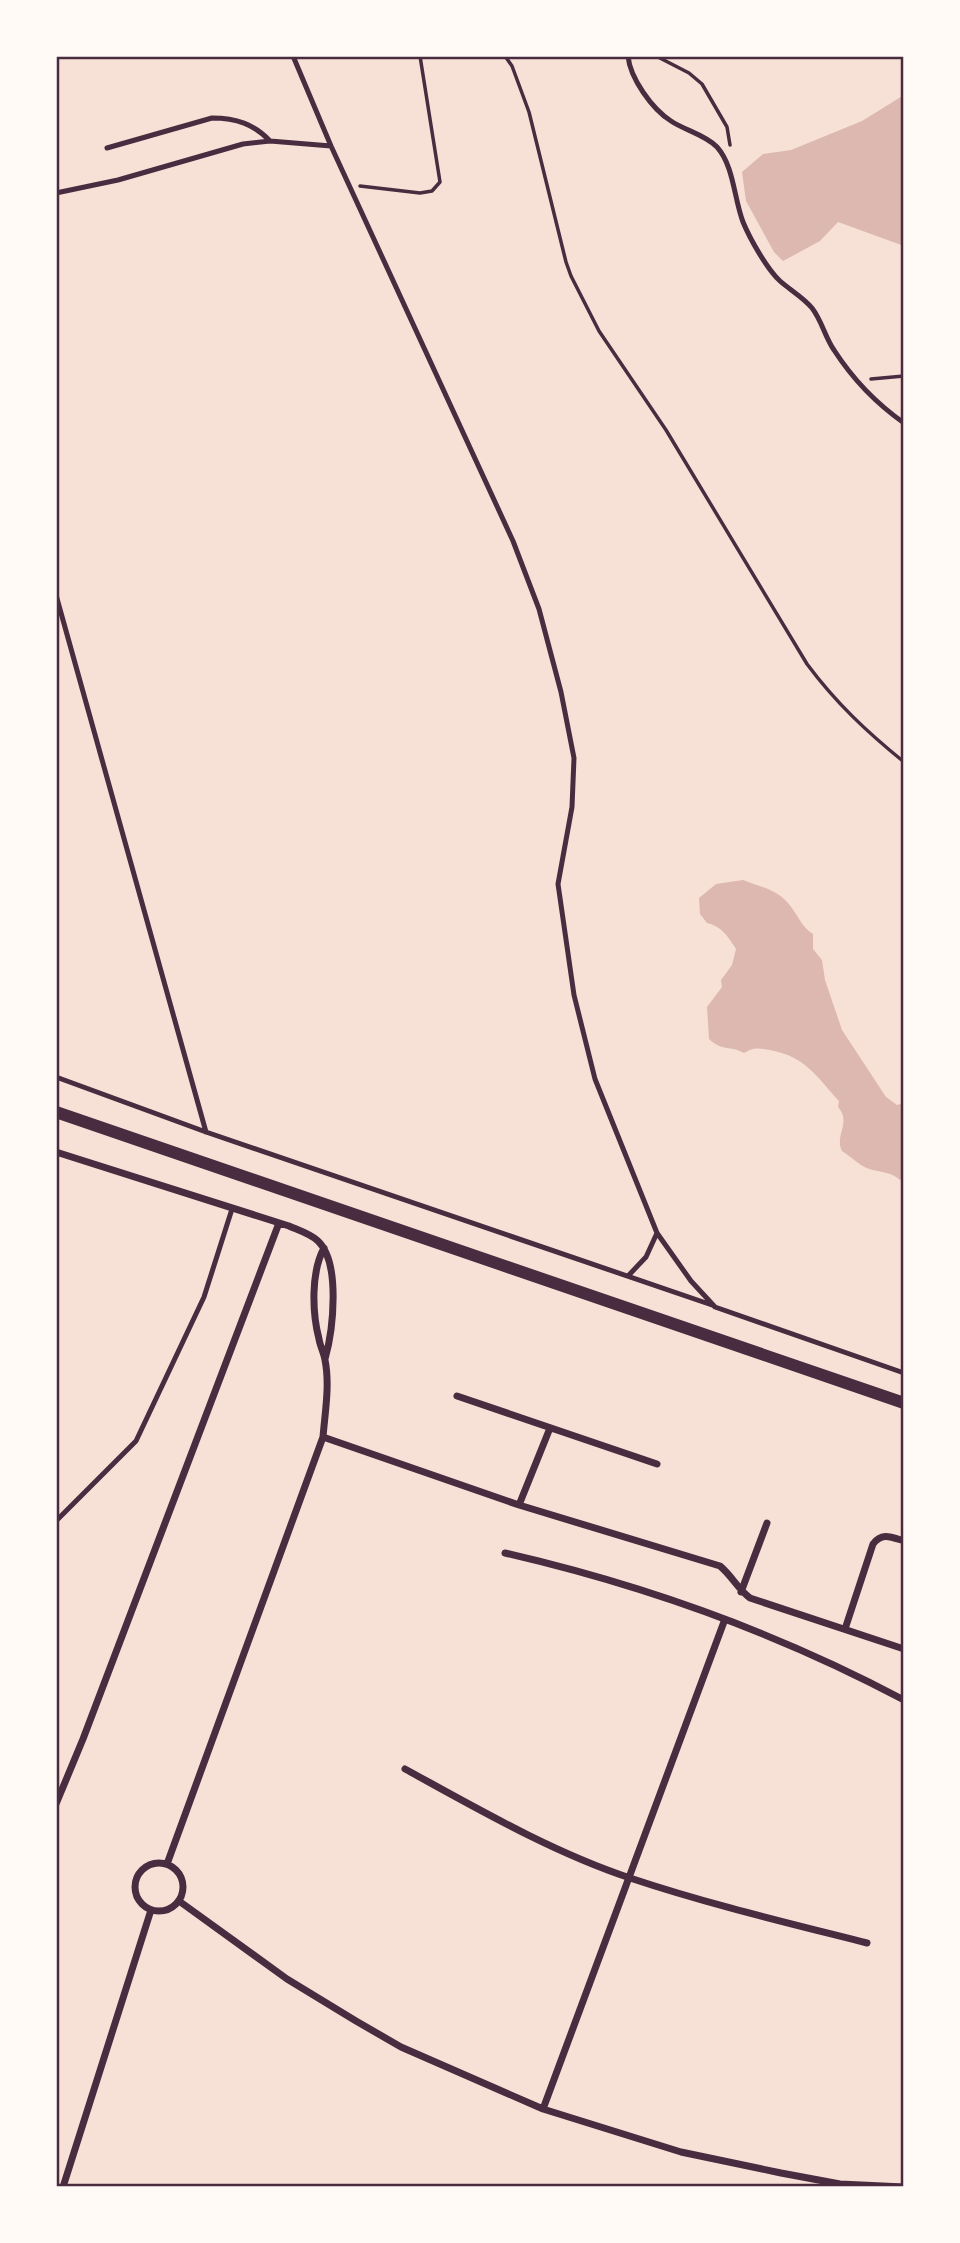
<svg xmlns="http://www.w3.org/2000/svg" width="960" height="2243" viewBox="0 0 960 2243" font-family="'Open Sans',sans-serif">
<rect width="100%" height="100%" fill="#f7e1d7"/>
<path fill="#dcb8b0" d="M904 95V246L838 222 820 241 783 261 774 252 746 201 742 172 763 154 791 150 862 121Z
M743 880C760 887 776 889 788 903 797 913 802 928 813 934V949L822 960 825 980 842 1030 886 1097 897 1105 904 1103V1177L900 1180C893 1173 882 1172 873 1170 861 1168 852 1157 842 1151 834 1135 852 1123 838 1107L839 1101C815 1075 806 1057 770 1050 758 1048 754 1047 744 1053 730 1045 723 1052 709 1039L707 1007 722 987 721 980 732 965 736 949C728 937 722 926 707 923L700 914 699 898 716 884Z"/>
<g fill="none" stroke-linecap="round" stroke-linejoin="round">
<path stroke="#4a2c40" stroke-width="3.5" d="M505 56 512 66 529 112 566 262 571 276 599 331 666 430 807 664C836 703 867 732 904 762
M656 56 689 73 702 84 727 127 730 145
M360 186 420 193 432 191 440 182 420 56
M871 379 904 376"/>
<path stroke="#4a2c40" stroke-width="5" d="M293 56 331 146 513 541 539 609 561 692 574 758 572 807 558 884 574 995 595 1079 657 1233 691 1281 715 1307 904 1373
M628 56C630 78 652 109 671 121 684 130 706 135 717 147 734 166 734 199 743 222 750 239 767 269 780 281 790 290 803 297 812 308 822 321 825 337 834 350 852 378 877 404 904 423
M107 148 212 118C236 118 254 124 270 141
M56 193 118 180 243 144 270 141 331 146
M56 595 206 1132
M56 1077 206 1132 712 1305
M628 1276 646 1257 657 1233
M56 1521 136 1441 204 1297 232 1209"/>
<path stroke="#4a2c40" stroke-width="7" d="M56 1152 289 1226C298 1230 311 1234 318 1241 341 1263 333 1331 325 1359
M457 1396 657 1464
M323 1437 519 1505 720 1566C732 1576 737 1588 750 1598L904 1649
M519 1505 550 1428
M505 1553C644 1585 778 1633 904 1700
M741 1592 767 1523
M845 1629 873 1544C882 1532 891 1537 904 1541
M405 1769C478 1809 552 1852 630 1878 708 1904 788 1923 867 1943
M56 1804 83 1739 279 1223
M135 1887a24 24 0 1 1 48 0a24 24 0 1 1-48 0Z
M167 1864 323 1437C325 1412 330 1385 325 1360 324 1353 320 1346 319 1339 312 1312 311 1272 324 1248
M179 1901 287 1979 356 2021 401 2047 543 2109 681 2152 781 2173 840 2184 904 2187
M543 2109 725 1619
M63 2187 151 1910"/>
<path stroke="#4a2c40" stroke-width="12" d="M56 1112 904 1403"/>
</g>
<rect width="960" height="2243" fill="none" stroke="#fffaf5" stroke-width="116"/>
<rect x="58" y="58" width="844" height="2127" fill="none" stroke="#4a2c40" stroke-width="2.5"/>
</svg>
